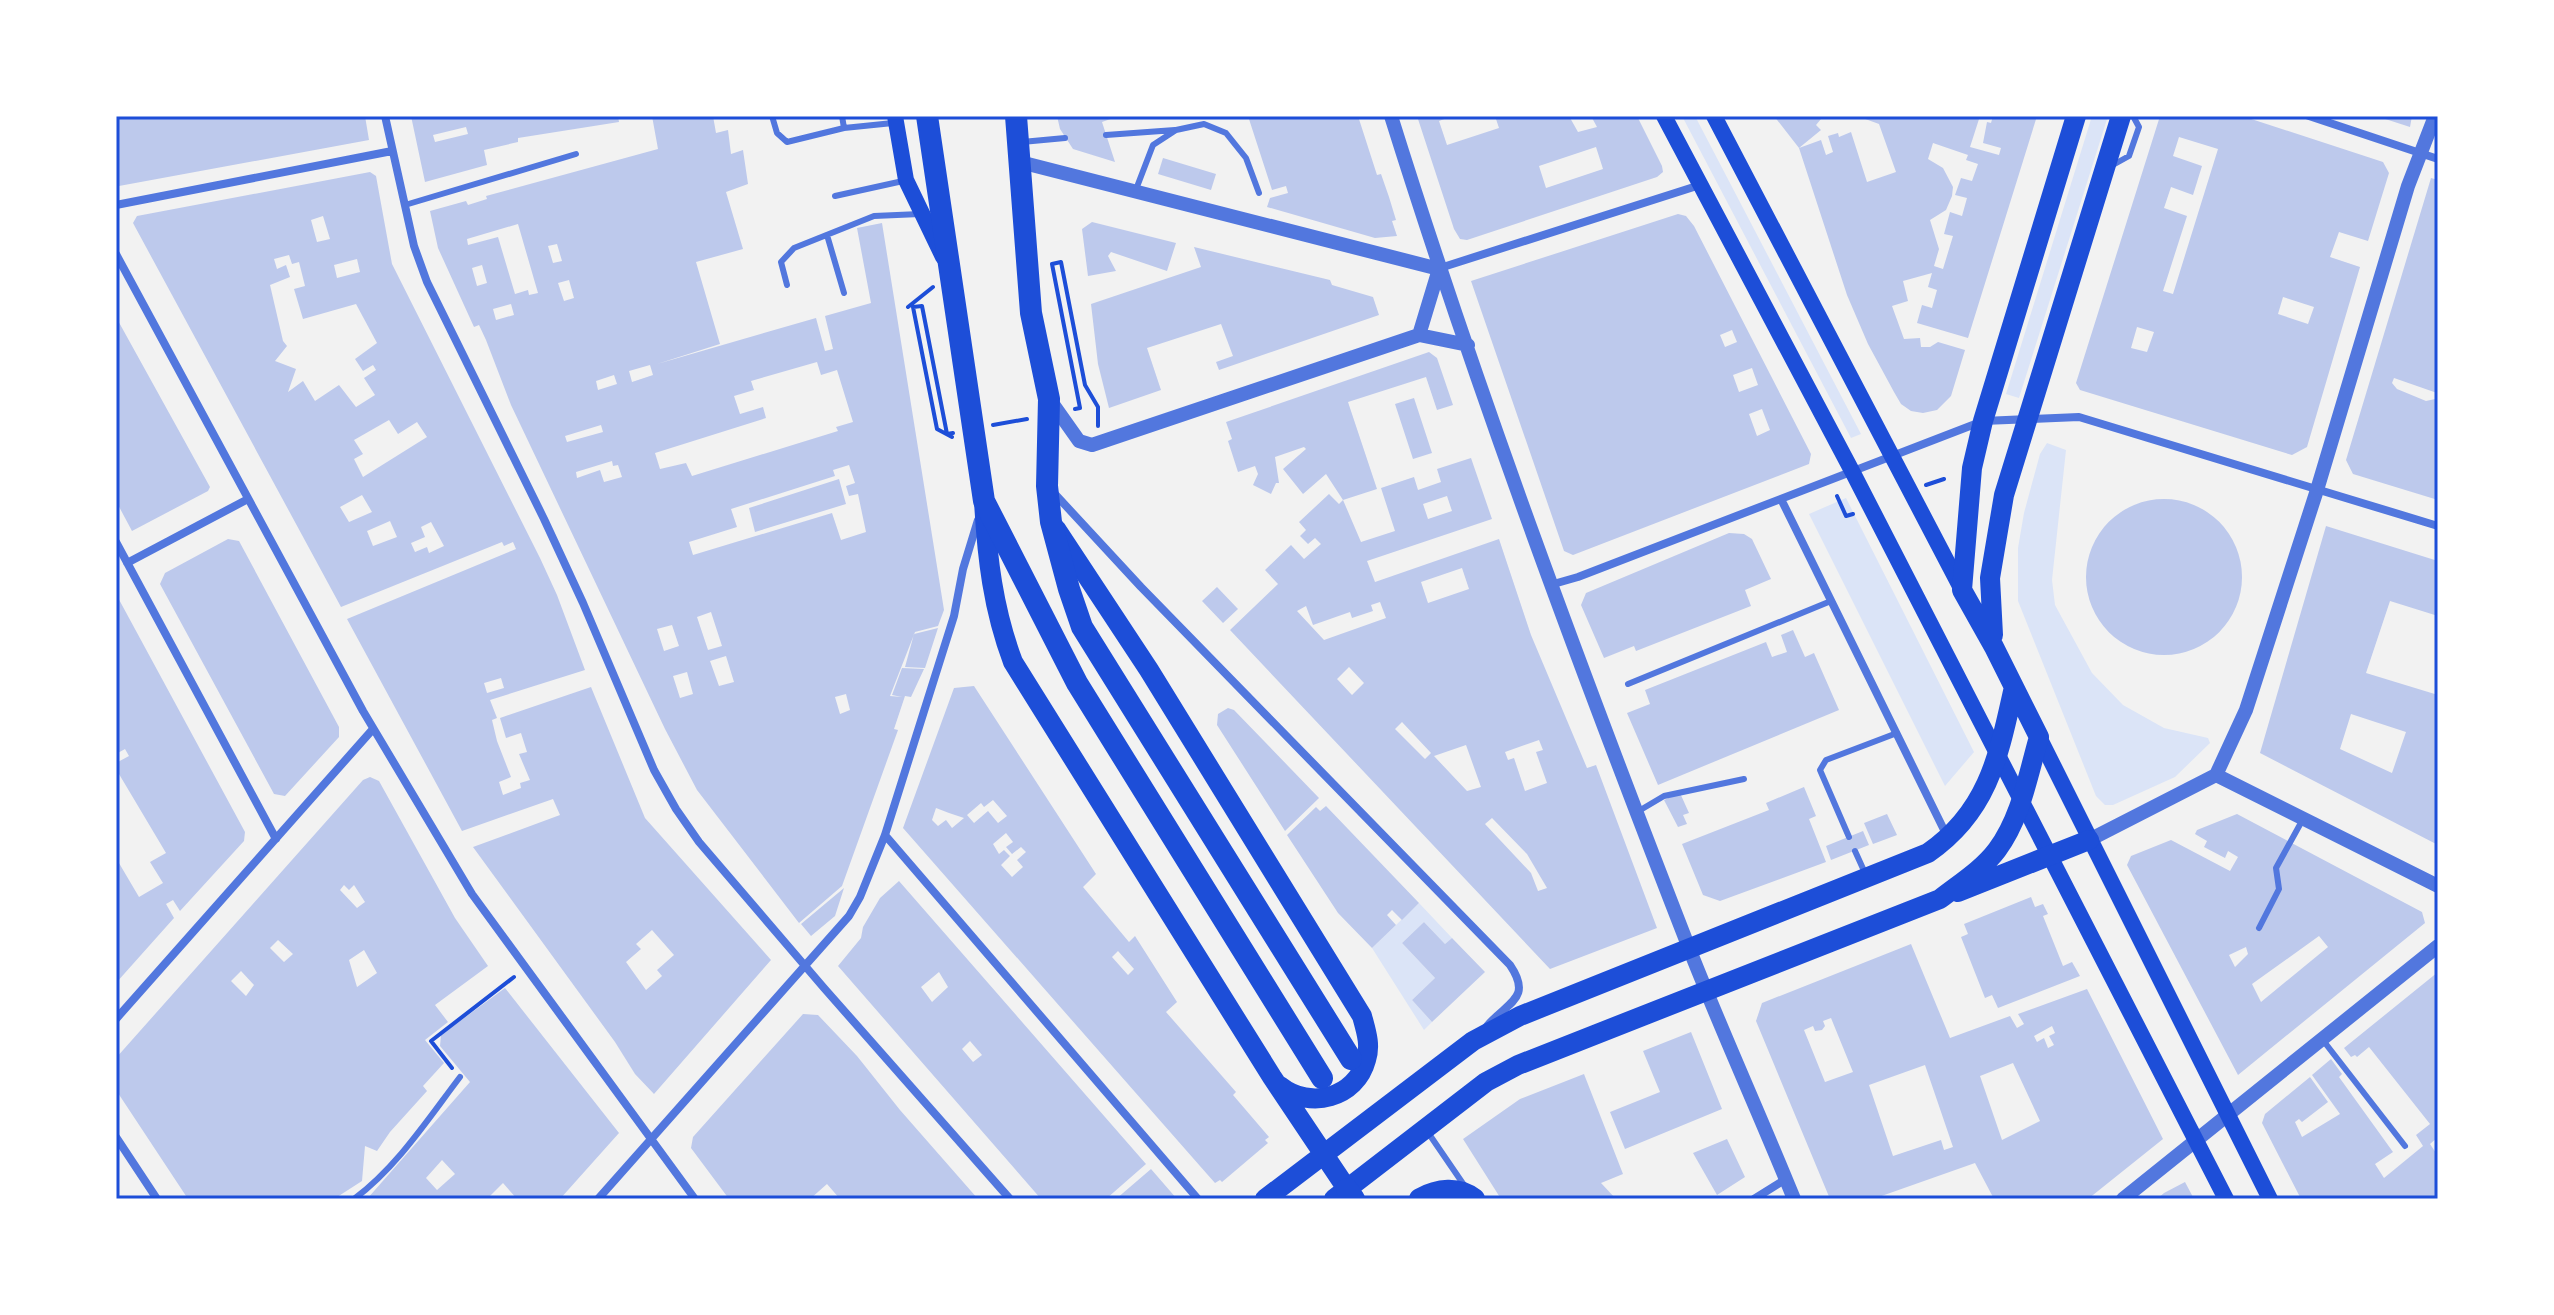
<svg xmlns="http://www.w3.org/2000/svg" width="2554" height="1315" viewBox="0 0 2554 1315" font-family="Helvetica,sans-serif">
<rect width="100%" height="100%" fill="#f2f2f2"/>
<path fill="#dbe4f7" d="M1682 116H1695L1861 434 1851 438Z
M2092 116H2108L2019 398 2006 394Z
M2047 443 2066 450 2052 580 2055 605 2092 673 2123 705 2164 728 2208 738 2210 743 2175 777 2113 805H2105L2096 796 2018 601V548L2024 513 2040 454Z
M1846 498 1974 752 1945 786 1809 514Z
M1419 903 1452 938 1445 944 1424 922 1402 943 1435 978 1412 1000 1432 1022 1424 1030 1372 948Z"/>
<path fill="#bdc9ec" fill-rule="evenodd" d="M116 116H230V118L365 116 369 140 119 186 116 185Z
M411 116H618L619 122 518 138V142L484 150 487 165 425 182ZM466 127 468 134 435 142 433 135Z
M652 116H713L716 133 728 130 731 154 743 150 748 184 726 192 743 249 696 262 720 344 657 364 816 318 825 351 833 349 825 316 871 303 857 228 882 223 944 610 938 626 915 632 890 696 902 697 892 695 902 668 924 669 911 697 905 696 894 729 898 730 842 886 799 923 697 790 665 729 511 405 486 340 479 325 474 327 438 248 430 211 466 201 468 205 487 199 486 196 658 149ZM518 224 538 293 529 295 528 290 515 294 498 237 468 245 467 239ZM557 244 562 261 553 263 548 246ZM482 265 487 283 477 286 472 268ZM569 280 574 298 564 301 558 283ZM511 304 514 315 496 320 493 309ZM817 362 821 375 837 370 853 422 836 427 838 431 692 476 686 463 660 469 655 453 766 418 763 407 740 414 734 396 754 390 751 381ZM650 365 653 375 632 382 629 371ZM614 375 617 384 598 390 596 381ZM601 425 603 432 567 442 565 436ZM612 461 613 466 618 465 622 477 604 482 600 470 577 478 576 472ZM849 465 855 483 846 486 849 496 858 494 866 532 841 540 832 513 693 555 689 542 737 527 731 509 835 476 833 470ZM711 612 722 646 708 650 697 617ZM672 625 679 646 664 651 657 629ZM726 656 734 682 719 686 710 661ZM687 672 693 694 680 698 673 676ZM846 694 850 710 840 714 835 697Z
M1057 116H1119L1102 122 1115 162 1073 149 1060 129Z
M1248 116H1358L1377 175 1381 174 1389 197 1396 220 1392 221 1397 236 1375 238 1267 207 1270 198 1288 193 1286 186 1272 190Z
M1417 116H1452L1439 121 1447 145 1499 128 1495 116H1569L1578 132 1597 127 1591 116H1637L1662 166 1663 172 1657 177 1467 240 1460 239 1454 229ZM1596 147 1603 169 1546 188 1539 166Z
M1774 116H1830L1821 119 1816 125 1821 130 1799 148 1821 140 1826 155 1833 152 1828 136 1838 133 1839 137 1851 132 1867 182 1896 172 1879 124 1857 116H1980L1970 147 1999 155 2001 148 1983 143 1987 122 1991 123 1993 116 2010 119 2011 116H2037L1968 338 1917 323 1922 305 1932 308 1937 290 1928 287 1932 273 1903 281 1908 301 1892 306 1904 339 1920 338 1921 347H1930L1938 342 1965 350 1951 396 1937 410 1923 413 1911 411 1901 404 1894 392 1868 344 1847 295 1799 148ZM1933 143 1968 155 1966 160 1978 164 1972 181 1961 178 1955 195 1967 198 1962 216 1950 212 1944 234 1953 236 1943 269 1934 266 1939 249 1930 220 1946 210 1952 196 1953 187 1943 168 1928 159Z
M2160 116H2242L2383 162 2389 173 2368 241 2339 232 2330 257 2360 267 2307 447 2292 455 2080 390 2076 383ZM2179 137 2218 149 2173 294 2163 291 2187 216 2164 208 2171 187 2193 195 2202 166 2173 156ZM2283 297 2314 307 2308 324 2278 314ZM2137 327 2154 332 2147 352 2131 348Z
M2376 116H2412L2410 127Z
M1163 158 1216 174 1211 190 1158 174Z
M370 172 376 176 392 264 540 558 557 595 585 670 490 700 497 718 492 720 497 741 511 777 499 782 503 795 521 788 520 783 530 780 519 754 527 752 521 733 506 738 500 718 591 687 645 818 771 960 654 1094 635 1074 615 1042 473 847 560 815 553 799 462 831 347 619 516 549 513 542 504 546 502 542 341 607 133 223 137 216ZM323 216 330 239 317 242 311 220ZM289 255 292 264 299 262 305 286 294 289 303 319 356 304 377 343 355 359 363 371 373 365 376 370 364 378 375 395 356 407 339 385 315 401 303 381 288 392 296 369 275 361 287 346 283 341 270 285 290 277 286 265 277 269 274 259ZM357 259 360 272 337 278 334 265ZM389 420 398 434 417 422 427 437 363 477 354 459 363 454 354 440ZM362 495 372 512 349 522 340 507ZM390 521 397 537 373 546 367 531ZM431 522 444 546 429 553 427 547 415 552 411 543 425 537 421 527ZM501 678 504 688 487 693 484 683ZM652 930 674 955 657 970 662 976 646 990 626 962 641 949 636 944Z
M2431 178 2438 180V500L2353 474 2346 460ZM2394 378 2437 393 2435 399 2426 401 2397 389 2392 383Z
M1678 214 1686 216 1694 226 1811 454 1809 464 1573 555 1564 551 1471 281ZM1732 330 1737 342 1725 347 1720 335ZM1752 368 1758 385 1739 392 1733 375ZM1762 409 1770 430 1757 436 1749 414Z
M1092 222 1176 243 1167 271 1111 252 1108 256 1116 271 1088 276 1082 229Z
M1194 247 1330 280 1332 285 1373 297 1379 315 1219 370 1216 362 1233 356 1221 324 1147 348 1161 390 1109 408 1098 364 1091 304 1201 267Z
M116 317 210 487 208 491 132 531 116 501Z
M1429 352 1437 358 1453 405 1437 410 1426 377 1348 402 1377 489 1343 500 1326 474 1303 494 1283 469 1306 449 1304 447 1275 457 1279 483H1276L1271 494 1253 485 1258 474 1255 466 1238 472 1228 441 1232 439 1226 422Z
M1414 398 1432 453 1413 459 1395 404Z
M1471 458 1492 519 1367 561 1375 582 1499 539 1531 635 1587 768 1596 765 1657 928 1550 969 1230 630 1278 584 1265 570 1291 545 1304 559 1321 544 1315 538 1308 544 1300 536 1306 530 1299 522 1329 494 1339 504 1343 500 1361 542 1395 531 1381 488 1414 477 1418 490 1441 482 1437 469ZM1447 496 1452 511 1428 519 1423 504ZM1462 568 1469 589 1428 603 1421 582ZM1380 602 1386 618 1324 640 1297 611 1306 606 1313 625 1350 612 1352 618 1373 611 1371 605ZM1349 667 1364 683 1352 695 1337 679ZM1402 722 1431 753 1425 759 1395 729ZM1539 740 1543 750 1536 752 1547 783 1525 791 1514 758 1508 760 1505 752ZM1466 745 1481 787 1467 791 1434 756ZM1492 818 1527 854 1547 888 1538 891 1531 873 1485 824Z
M839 479 846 504 755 532 749 508Z
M2086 577a78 78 0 1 1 156 0a78 78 0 1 1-156 0Z
M2326 526 2438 561V616L2390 601 2366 673 2438 695V845L2260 753ZM2351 714 2406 732 2392 773 2340 749Z
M1729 533 1744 534 1752 539 1771 579 1745 590 1751 606 1636 651 1634 646 1604 658 1581 605 1586 593Z
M228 539 239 541 339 727V737L285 796 274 794 160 584 165 573Z
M1217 587 1238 609 1223 623 1202 601Z
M116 594 245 832 244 841 180 911 173 900 166 904 174 918 116 983V858L139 897 163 883 150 862 166 853 116 769V763L129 756 125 749 116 754Z
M938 628 925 668 905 667 914 634Z
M1793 630 1805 657 1814 653 1839 710 1658 785 1627 713 1650 704 1645 690 1766 642 1772 657 1787 652 1781 635Z
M974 686 1096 874 1083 887 1129 942 1135 936 1177 1002 1166 1012 1236 1092 1233 1095 1269 1137 1265 1140 1268 1143 1222 1182 1220 1180 1215 1183 1207 1174 903 828 954 688ZM993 800 1007 816 998 823 988 811 974 823 967 815 981 803 984 807ZM936 808 949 813 964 818 952 828 946 820 938 826 932 820ZM1006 833 1013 842 1006 847 1012 854 1021 847 1026 852 1017 860 1023 867 1012 877 1001 865 1010 856 1004 850 999 854 993 844ZM1118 951 1134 969 1128 975 1112 957Z
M1228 708 1234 710 1319 798 1285 831 1217 725 1218 714Z
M370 777 379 781 455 918 488 966 435 1005 448 1022 425 1040 444 1063 423 1086 427 1091 390 1132 377 1151 365 1146 362 1181 334 1199H188L116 1090V1058L363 780ZM344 885 349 890 354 885 365 902 357 908 340 890ZM278 940 293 954 284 962 270 948ZM364 950 377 973 357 987 349 960ZM241 971 254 985 246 996 231 981Z
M1804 787 1816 816 1809 819 1826 862 1720 901 1703 895 1682 844 1769 810 1766 803Z
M1680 793 1689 813 1683 815 1687 824 1678 827 1664 800Z
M1326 806 1419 903 1402 920 1392 910 1387 915 1396 925 1372 948 1338 913 1287 835 1316 807 1320 811Z
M1887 814 1897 835 1873 844 1864 823Z
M2237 814 2422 912 2425 923 2238 1075 2127 865 2131 856 2171 840 2230 871 2238 857 2228 851 2225 858 2204 847 2207 841 2195 834 2197 830ZM2319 936 2328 947 2261 1002 2252 984ZM2246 947 2248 954 2235 967 2229 955Z
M1863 831 1869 845 1831 860 1826 846Z
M899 881 1146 1164 1106 1199H1041L838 966 861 938 863 927 880 898ZM939 972 948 987 932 1002 921 987ZM970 1041 982 1055 973 1062 962 1049Z
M844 888 835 916 811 936 801 924Z
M2031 897 2035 907 2043 904 2048 914 2043 916 2063 966 2072 962 2080 976 1998 1008 1992 995 1985 998 1961 937 1968 934 1964 924Z
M1424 922 1445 944 1452 938 1485 972 1432 1022 1412 1000 1435 978 1402 943Z
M1911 944 1950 1038 2010 1016 2017 1028 2024 1024 2018 1014 2087 989 2163 1139 2088 1199H1994L1975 1163 1873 1199H1830L1756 1021 1762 1003ZM1831 1018 1853 1072 1825 1082 1804 1030 1813 1026 1815 1031 1822 1030 1825 1026 1823 1021ZM2052 1026 2055 1033 2049 1036 2054 1045 2048 1048 2044 1038 2037 1042 2034 1036ZM2013 1063 2040 1121 2002 1140 1980 1076ZM1925 1065 1953 1147 1944 1150 1941 1140 1893 1156 1869 1085Z
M2438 972V1137L2430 1144 2438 1156V1199H2301L2262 1123 2265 1114 2310 1077 2328 1102 2302 1122 2299 1119 2295 1122 2302 1137 2340 1114 2312 1075 2331 1059 2342 1074 2339 1077 2393 1152 2375 1164 2384 1178 2423 1146 2416 1135 2430 1124 2369 1047 2357 1057 2355 1055 2351 1057 2344 1048Z
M505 988 619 1133 560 1199H517L503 1183 487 1199H367L470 1082 440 1046 441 1035ZM442 1160 455 1174 437 1190 426 1178Z
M803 1014 818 1015 857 1056 900 1110 978 1199H840L827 1184 810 1199H729L691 1148 693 1137Z
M1691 1032 1722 1109 1625 1149 1610 1112 1660 1092 1643 1051Z
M1584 1074 1623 1174 1601 1183 1616 1199H1501L1463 1139 1520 1099Z
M1727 1139 1745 1177 1717 1195 1693 1153Z
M1151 1169 1177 1199H1116Z
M2185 1182 2194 1199H2157L2164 1193Z"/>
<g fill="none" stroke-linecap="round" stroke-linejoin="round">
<path stroke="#1d4ed8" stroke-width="4" d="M908 307 933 287
M1075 409 1080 408 1052 264 1061 262 1085 385 1098 407V426
M993 425 1027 419
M952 437 937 429 913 307 922 306 947 434 953 433
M1926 485 1944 479
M1837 496 1846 516 1853 514
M452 1068 431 1041 514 977"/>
<path stroke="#5277de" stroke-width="6" d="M772 116 777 133 787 142 844 128 893 123
M842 116 844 128
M1106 135 1175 130
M1022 142 1065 138
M2111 166 2129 156 2139 127 2133 116
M1135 192 1153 145 1176 130 1204 124 1226 133 1246 158 1259 193
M835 196 903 181
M405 205 576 154
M827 235 844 293
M787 285 781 262 794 248 874 216 920 214
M1628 684 1831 601
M1637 812 1664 796 1744 779
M1849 837 1820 770 1826 760 1897 733
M1855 851 1865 873
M2259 928 2279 889 2276 868 2303 819
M2322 1039 2405 1146
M1427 1131 1466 1188
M354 1199C397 1167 428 1119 460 1077"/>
<path stroke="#5277de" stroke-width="8" d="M385 116 414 246 427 282 544 519 583 603 654 770 676 809 699 842 824 988 1010 1199
M2309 116 2438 159
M116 205 392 151
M116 254 363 711 472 894 695 1199
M1440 268 1700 185
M1054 493 1141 587 1510 965C1533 999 1507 1002 1487 1026
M1781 499 1947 836
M116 542 276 839
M127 563 248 499
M1550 585 1578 577 1983 421 2079 417 2438 526
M885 835 1198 1199
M116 1019 373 729
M116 1137 157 1199
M598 1199 849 916 860 897 885 835 954 616 963 569 978 520
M1754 1199 1786 1179"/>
<path stroke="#5277de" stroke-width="14" d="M1391 116C1479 397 1582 673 1689 948 1722 1032 1760 1115 1794 1199
M1020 162 1439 269
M1419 335 1439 269
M1050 400 1079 441 1092 445 1419 335 1468 345
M2216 775 2438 886
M2089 840 2216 775 2246 710 2317 490 2408 186 2435 116
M2123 1199 2438 946"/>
<path stroke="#1d4ed8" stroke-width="16" d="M895 116 906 180 943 257
M1664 116 1852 471 2226 1199
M1714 116 1962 590
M2039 737 2270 1199"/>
<path stroke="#1d4ed8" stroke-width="20" d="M984 501C987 557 993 609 1013 662L1272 1077 1347 1189
M1056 529 1149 670 1362 1016C1366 1031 1371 1045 1366 1060 1356 1098 1310 1110 1280 1086
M1993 635 1990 578 2004 495 2121 116
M1958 892 2089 840
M1265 1199 1473 1041 1520 1016 1928 853C1989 811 1999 754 2014 687
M1334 1199 1486 1082 1518 1065 1940 899C1959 884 1982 870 1997 850 2021 818 2028 775 2039 737L1994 647 1962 590 1972 468 1983 421 2076 116"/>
<path stroke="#1d4ed8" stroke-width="22" d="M927 116 984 501 1077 683 1322 1078
M1016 116 1031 313 1049 399 1047 486 1051 522 1069 589 1082 627 1351 1059
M1347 1189 1354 1199
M1420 1199C1438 1189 1458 1187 1474 1199"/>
</g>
<rect width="2554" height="1315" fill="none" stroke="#ffffff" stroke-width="236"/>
<rect x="118" y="118" width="2318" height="1079" fill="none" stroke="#1d4ed8" stroke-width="3"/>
</svg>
